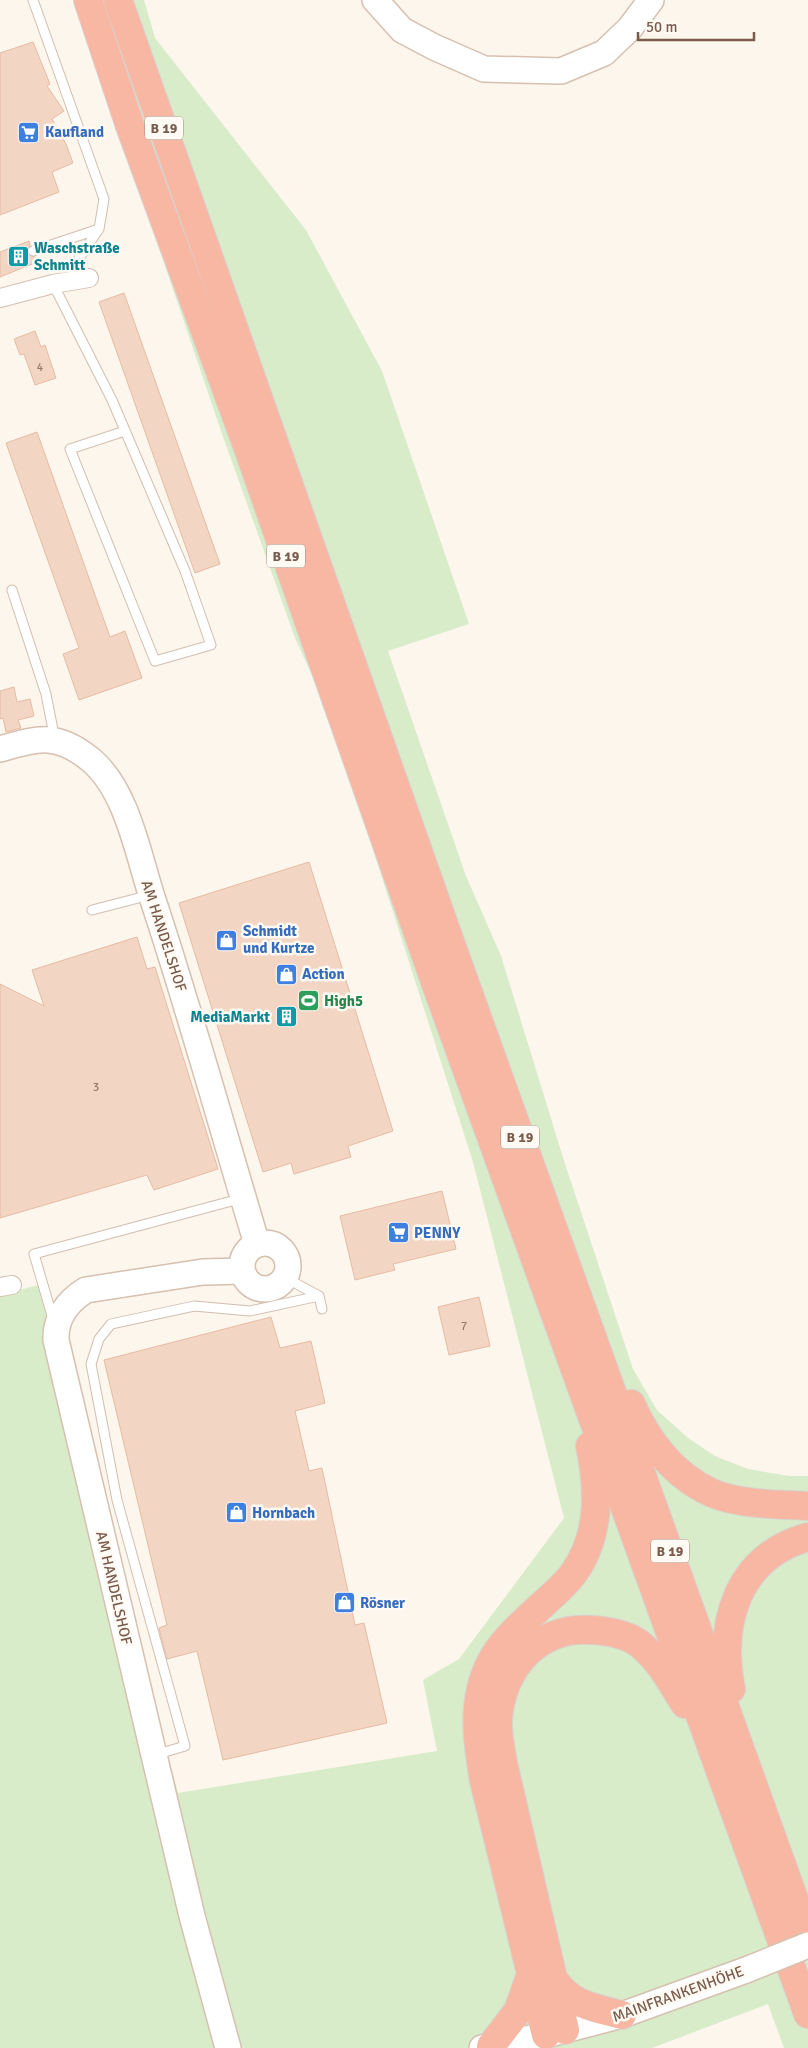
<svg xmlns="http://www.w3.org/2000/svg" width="808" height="2048" viewBox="0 0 808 2048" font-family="Signika,sans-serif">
<rect width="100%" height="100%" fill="#fdf6ec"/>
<path fill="#d8ecc9" d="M75 0H144L155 38 306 230 382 371 469 624 388 651 466 876 501 956 565 1164 633 1369 657 1410 688 1438 715 1456 748 1469 789 1476H808V2048H784L768 2004 652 2048H0V1295L42 1284 178 1793 437 1751 423 1680 459 1659 564 1518 473 1162 330 715 295 638 221 431Z"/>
<path fill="#f3d5c3" stroke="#e6bba3" d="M33 42 50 84 47 86 64 111 52 119 66 144 73 163 52 172 59 192 0 215V53Z
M29 241 30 245 27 253 35 257 37 262 0 277V252Z
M124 293 220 564 195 573 99 302Z
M35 331 41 347 45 345 56 378 35 385 24 354 20 355 14 339Z
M37 432 110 637 125 631 142 678 79 700 63 654 79 648 6 443Z
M14 687 17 702 30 699 34 716 18 720 21 728 6 732 3 718 0 719V691Z
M309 862 393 1131 348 1146 351 1157 294 1174 291 1163 263 1172 179 903Z
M137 937 147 969 155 967 218 1169 154 1190 147 1175 0 1218V984L44 1006 32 970Z
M442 1191 456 1249 393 1264 395 1270 355 1280 340 1216Z
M479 1297 490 1346 449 1355 438 1307Z
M271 1317 280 1348 311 1341 325 1403 295 1411 309 1471 322 1468 355 1625 364 1623 387 1723 223 1760 197 1651 167 1659 159 1628 167 1625 104 1360Z"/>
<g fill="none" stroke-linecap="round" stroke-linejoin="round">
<defs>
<path id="lane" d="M33 0 104 199 99 229 79 258 73 280
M33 251 99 229
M53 284 112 400 185 571 211 645 155 661 70 449 125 431
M12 590 46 694 55 740
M92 910 150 895
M286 1278 319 1296 322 1309
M53 1319 34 1254 243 1198
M155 1755 185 1746 117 1500 91 1364 99 1339 111 1324 194 1306 250 1311 319 1296"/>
<path id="street" d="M0 298 53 284 89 278
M0 1287 12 1285"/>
<path id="secondary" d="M375 0 402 30 434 47 484 69 561 71 604 53 630 28 651 0
M0 749C39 738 57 732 91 760 127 790 138 854 152 897 190 1011 222 1128 257 1244
M242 1266a23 23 0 1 1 46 0a23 23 0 1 1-46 0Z
M228 2048 192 1916 56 1340C55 1318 68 1301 86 1290L203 1272 242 1271
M482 2048 546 2035 622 2015 746 1970"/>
<path id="highway" d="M88 0 130 126 247 445 437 987 808 2014
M118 0 448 936 808 1938
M631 1404C647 1441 674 1476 712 1493 741 1505 777 1504 808 1506
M731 1689C718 1623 737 1557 808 1537
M555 1981C571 2005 595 2008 622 2015
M565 2030 503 1763C500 1745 496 1727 499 1710 507 1662 542 1626 592 1630 608 1631 630 1635 642 1646 661 1662 672 1684 685 1704
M546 2035 484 1781C477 1741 471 1700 491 1662 502 1640 523 1623 541 1606 552 1596 565 1585 573 1574 601 1536 599 1489 590 1446
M491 2046 518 2011 531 1974"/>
</defs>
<use href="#lane" stroke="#d1beb0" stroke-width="11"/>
<use href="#street" stroke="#d1beb0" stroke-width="20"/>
<use href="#secondary" stroke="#d6c0b0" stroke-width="28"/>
<use href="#highway" stroke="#dad1cd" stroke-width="30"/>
<use href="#lane" stroke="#fff" stroke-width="9"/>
<use href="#street" stroke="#fff" stroke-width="18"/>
<use href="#secondary" stroke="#fff" stroke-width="25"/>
<use href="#highway" stroke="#f7b7a3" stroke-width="28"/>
<defs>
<path id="secondary-bridge" d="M746 1970 808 1945"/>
</defs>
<use href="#secondary-bridge" stroke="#d6c0b0" stroke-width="28" stroke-linecap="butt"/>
<use href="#secondary-bridge" stroke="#fff" stroke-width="25"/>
</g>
<defs>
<symbol id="supermarket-square" viewBox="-11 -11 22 22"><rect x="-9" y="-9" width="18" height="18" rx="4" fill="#3f7fe0" stroke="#fffaf3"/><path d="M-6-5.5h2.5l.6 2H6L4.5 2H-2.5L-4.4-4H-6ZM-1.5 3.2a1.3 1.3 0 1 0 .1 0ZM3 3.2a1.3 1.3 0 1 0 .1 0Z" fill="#fff"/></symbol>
<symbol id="building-square" viewBox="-11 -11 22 22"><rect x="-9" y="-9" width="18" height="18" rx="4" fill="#0f9aa8" stroke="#fffaf3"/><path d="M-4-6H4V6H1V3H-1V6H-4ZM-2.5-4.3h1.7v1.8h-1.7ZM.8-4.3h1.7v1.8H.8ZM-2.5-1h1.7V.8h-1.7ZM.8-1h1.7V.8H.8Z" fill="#fff"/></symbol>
<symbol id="shop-square" viewBox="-11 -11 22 22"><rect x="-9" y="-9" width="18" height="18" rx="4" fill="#3f7fe0" stroke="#fffaf3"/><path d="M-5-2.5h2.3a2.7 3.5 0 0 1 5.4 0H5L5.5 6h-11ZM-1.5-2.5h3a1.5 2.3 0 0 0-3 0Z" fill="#fff"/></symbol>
<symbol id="stadium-square" viewBox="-11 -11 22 22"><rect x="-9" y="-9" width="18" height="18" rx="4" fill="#2e9e5b" stroke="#fffaf3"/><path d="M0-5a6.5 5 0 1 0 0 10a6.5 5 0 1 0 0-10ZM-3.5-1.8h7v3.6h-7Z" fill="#fff"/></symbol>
</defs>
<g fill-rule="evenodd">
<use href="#supermarket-square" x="16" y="120" width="25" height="25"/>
<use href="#building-square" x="6" y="244" width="25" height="25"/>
<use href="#shop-square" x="214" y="928" width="25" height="25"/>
<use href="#shop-square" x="274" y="962" width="25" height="25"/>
<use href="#stadium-square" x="296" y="988" width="25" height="25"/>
<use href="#building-square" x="274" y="1004" width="25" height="25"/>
<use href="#supermarket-square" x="386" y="1220" width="25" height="25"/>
<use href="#shop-square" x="224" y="1500" width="25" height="25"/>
<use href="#shop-square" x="332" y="1590" width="25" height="25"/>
</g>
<g text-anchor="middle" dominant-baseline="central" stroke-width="5" stroke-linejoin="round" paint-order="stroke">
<g font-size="12" fill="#987a6a">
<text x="40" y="367">4</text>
<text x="96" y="1087">3</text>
<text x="464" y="1326">7</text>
</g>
<g fill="#fffaf3" stroke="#a28b7f" stroke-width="1">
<rect x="145" y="116.5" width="38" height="23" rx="4"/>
<rect x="267" y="544.5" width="38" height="23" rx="4"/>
<rect x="501" y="1125.5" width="38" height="23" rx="4"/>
<rect x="651" y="1539.5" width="38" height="23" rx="4"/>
</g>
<g font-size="14" font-weight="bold" fill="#7a5c4d">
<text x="164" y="128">B 19</text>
<text x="286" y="556">B 19</text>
<text x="520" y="1137">B 19</text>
<text x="670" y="1551">B 19</text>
</g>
<g font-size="15" font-weight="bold" fill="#366cbe" stroke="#fffaf3" text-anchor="start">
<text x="45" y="132">Kaufland</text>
<text x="243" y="931">Schmidt<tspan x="243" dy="17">und Kurtze</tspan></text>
<text x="302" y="974">Action</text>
<text x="414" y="1233">PENNY</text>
<text x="252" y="1513">Hornbach</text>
<text x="360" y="1603">Rösner</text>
</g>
<g font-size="15" font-weight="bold" fill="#0d838f" stroke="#fffaf3" text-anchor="start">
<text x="34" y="248">Waschstraße<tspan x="34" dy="17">Schmitt</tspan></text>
<text x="270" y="1017" text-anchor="end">MediaMarkt</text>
</g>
<g font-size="15" fill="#7a5c4d" stroke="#fffaf3">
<text transform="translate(164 936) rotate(72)">AM HANDELSHOF</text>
<text transform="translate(114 1588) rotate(77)">AM HANDELSHOF</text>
<text transform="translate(678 1994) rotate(-20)">MAINFRANKENHÖHE</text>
</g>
<g font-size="15" font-weight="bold" fill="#27864d" stroke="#fffaf3" text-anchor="start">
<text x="324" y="1001">High5</text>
</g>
</g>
<path d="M638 32v8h116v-8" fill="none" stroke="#7a5c4d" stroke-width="2.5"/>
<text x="646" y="32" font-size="15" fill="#7a5c4d" stroke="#fffaf3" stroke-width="4" paint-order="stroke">50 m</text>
</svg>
